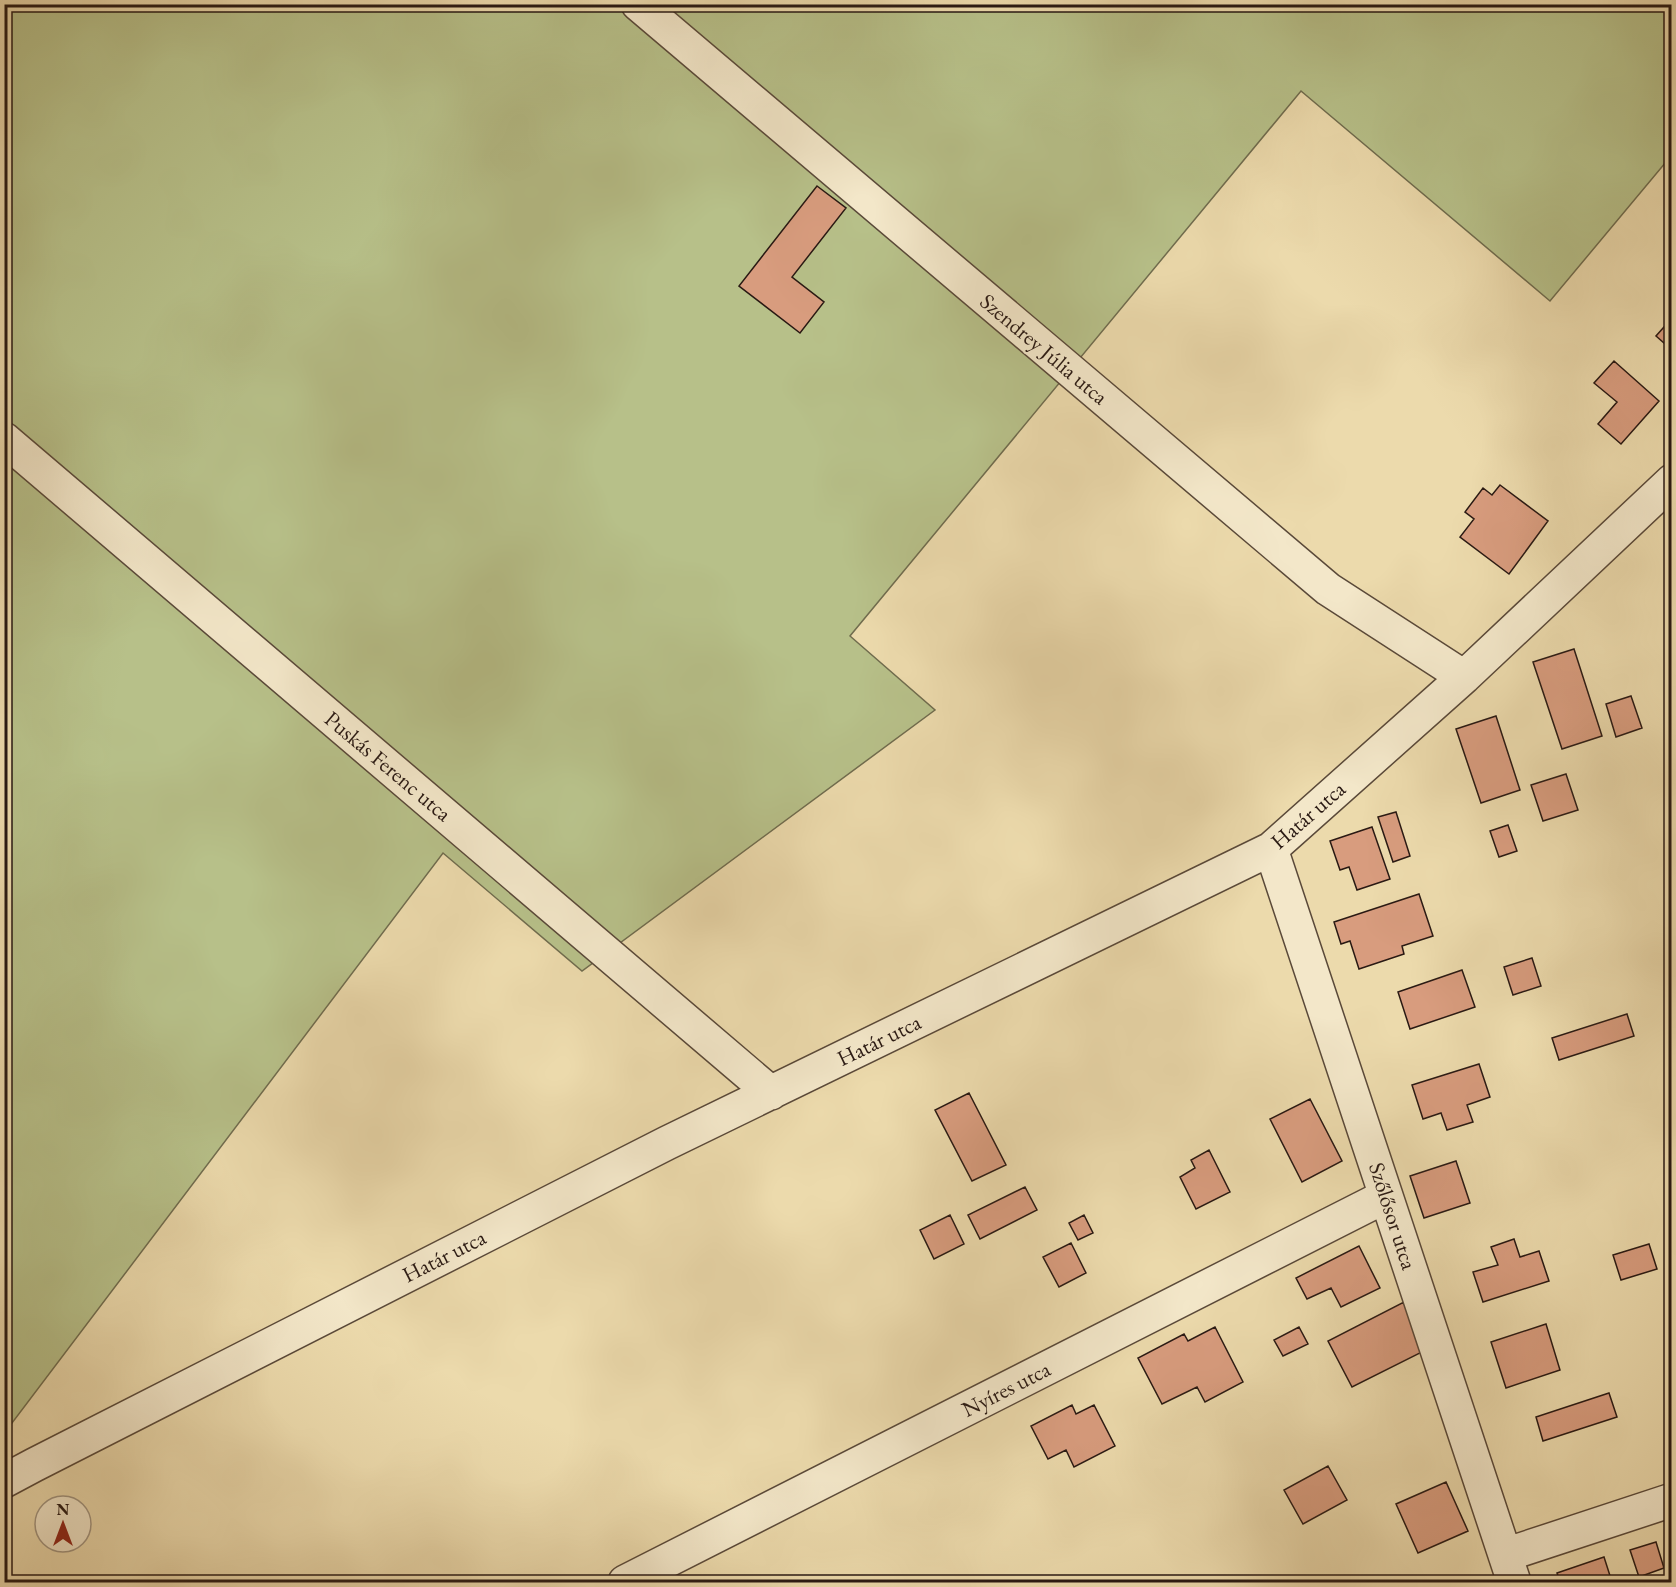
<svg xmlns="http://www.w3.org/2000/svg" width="1676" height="1587" viewBox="0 0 1676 1587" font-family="'EB Garamond',serif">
<rect width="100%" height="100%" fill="#ecdaac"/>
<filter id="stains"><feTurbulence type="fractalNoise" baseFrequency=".00333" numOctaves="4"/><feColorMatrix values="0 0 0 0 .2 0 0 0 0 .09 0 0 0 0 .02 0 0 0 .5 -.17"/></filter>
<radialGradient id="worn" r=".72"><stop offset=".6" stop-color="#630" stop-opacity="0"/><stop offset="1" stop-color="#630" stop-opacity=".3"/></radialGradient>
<path fill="#b7c089" stroke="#706c4e" stroke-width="1.5" d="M5 5H1671V156L1550 301 1301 91 850 636 935 710 582 971 443 853 9 1427 5 1430Z"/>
<path fill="#d89c7e" stroke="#291913" stroke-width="1.5" d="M817 186 846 208 792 277 824 302 800 333 739 286Z
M1672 318V350L1656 336Z
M1614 361 1659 401 1621 444 1598 424 1617 402 1594 383Z
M1500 485 1548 521 1509 574 1460 537 1474 519 1465 512 1483 488 1492 495Z
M1574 649 1602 736 1562 749 1533 662Z
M1631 696 1642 728 1616 737 1606 704Z
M1496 716 1520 790 1481 803 1456 729Z
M1566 774 1578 810 1543 821 1531 785Z
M1396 812 1410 856 1393 862 1378 817Z
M1508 825 1517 851 1499 857 1490 831Z
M1372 827 1390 879 1357 890 1349 867 1340 870 1330 841Z
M1419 894 1433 936 1402 946 1404 954 1359 969 1350 941 1341 944 1334 922Z
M1532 958 1541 986 1513 995 1504 967Z
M1462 970 1475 1007 1410 1029 1398 992Z
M1627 1014 1634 1036 1559 1060 1552 1038Z
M1479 1064 1490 1097 1467 1105 1473 1122 1447 1130 1441 1113 1423 1119 1412 1085Z
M969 1093 1006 1165 972 1181 935 1110Z
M1310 1099 1342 1161 1302 1182 1270 1119Z
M1209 1150 1230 1192 1196 1209 1180 1177 1195 1168 1191 1160Z
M1456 1161 1470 1203 1424 1218 1410 1176Z
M1025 1187 1037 1210 980 1239 968 1215Z
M950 1215 964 1244 934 1259 920 1230Z
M1084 1215 1093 1233 1078 1240 1069 1223Z
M1514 1239 1520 1257 1539 1251 1549 1281 1483 1302 1473 1272 1498 1265 1491 1247Z
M1071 1243 1086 1273 1059 1287 1043 1257Z
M1649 1244 1657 1269 1621 1280 1613 1255Z
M1359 1246 1380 1288 1341 1307 1331 1288 1307 1299 1296 1278Z
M1404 1302 1422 1352 1352 1387 1328 1341Z
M1546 1324 1560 1370 1506 1388 1491 1342Z
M1215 1327 1243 1382 1205 1402 1197 1387 1162 1404 1138 1358 1184 1334 1188 1341Z
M1299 1327 1308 1344 1283 1356 1274 1340Z
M1609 1393 1617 1417 1543 1441 1536 1417Z
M1072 1405 1076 1414 1094 1405 1115 1446 1074 1467 1066 1450 1048 1459 1031 1426Z
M1328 1466 1347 1500 1303 1524 1284 1490Z
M1446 1482 1468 1531 1418 1553 1396 1504Z
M1656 1542 1664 1568 1639 1577 1630 1550Z
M1604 1557 1612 1582H1560L1557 1573Z"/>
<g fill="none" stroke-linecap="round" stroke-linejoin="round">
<defs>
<path id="minor" d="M638 4 1328 589 1464 677
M4 439 771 1093
M1271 849 1514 1582
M4 1481 34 1465 667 1143 1271 849 1464 677 1672 481
M1505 1555 1672 1500
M625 1582 1386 1196"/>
</defs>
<use href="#minor" stroke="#5a4939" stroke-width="36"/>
<use href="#minor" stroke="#f3e7c9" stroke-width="33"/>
</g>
<g text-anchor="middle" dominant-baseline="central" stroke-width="4.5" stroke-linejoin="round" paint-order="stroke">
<g font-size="22" fill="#291913" stroke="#f3e7c9">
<text transform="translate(1044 349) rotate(40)">Szendrey Júlia utca</text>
<text transform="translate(388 766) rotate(40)">Puskás Ferenc utca</text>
<text transform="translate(1308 815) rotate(-41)">Határ utca</text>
<text transform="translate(879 1040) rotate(-26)">Határ utca</text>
<text transform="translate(1393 1216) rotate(72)">Szőlősor utca</text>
<text transform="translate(444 1256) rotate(-27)">Határ utca</text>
<text transform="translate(1006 1389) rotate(-27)">Nyíres utca</text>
</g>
</g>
<rect width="1676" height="1587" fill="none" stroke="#ecdaac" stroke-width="24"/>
<rect x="6" y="6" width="1664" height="1575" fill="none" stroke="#291913" stroke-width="3"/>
<rect x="12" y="12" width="1652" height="1563" fill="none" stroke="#291913" stroke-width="1.5"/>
<g transform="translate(63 1524)"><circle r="28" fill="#f3e7c9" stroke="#a29580" stroke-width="1.5"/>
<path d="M0-4.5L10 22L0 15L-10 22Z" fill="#8f2418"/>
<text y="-9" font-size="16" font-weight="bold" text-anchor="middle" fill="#291913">N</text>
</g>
<rect width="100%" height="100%" filter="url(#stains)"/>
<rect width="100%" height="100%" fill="url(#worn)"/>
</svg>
